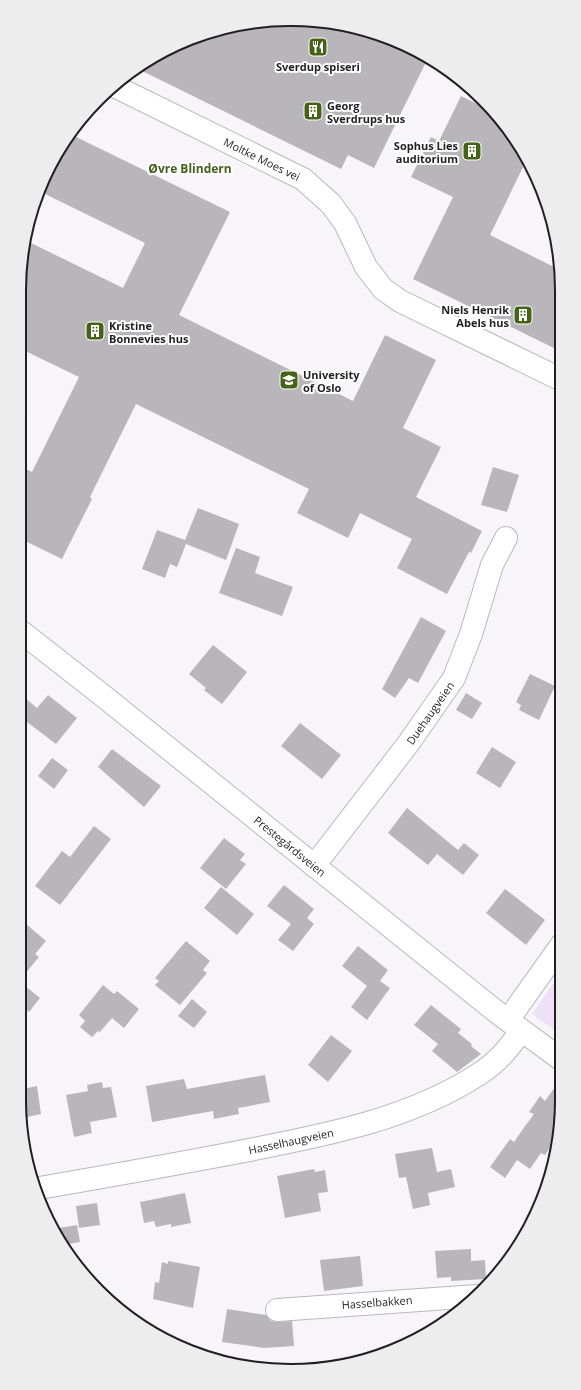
<svg xmlns="http://www.w3.org/2000/svg" width="581" height="1390" viewBox="0 0 581 1390" font-family="'Open Sans',sans-serif">
<rect width="100%" height="100%" fill="#f7f5fa"/>
<path fill="#ece1f7" d="M562 971V1035L532 1014Z"/>
<path fill="#b9b6bb" d="M273 20 326 21 378 33 428 58 374 168 348 155 341 169 136 68 170 47 220 28Z
M461 96 496 113 526 161 490 235 560 270V351L413 279 453 197 411 177 431 137 439 141Z
M70 134 230 212 179 315 353 401 385 335 436 360 403 428 441 447 416 497 482 531 471 553 469 552 447 594 397 568 412 539 360 513 348 538 297 513 309 489 136 404 90 497 92 499 62 559 19 538V466L32 472 79 377 19 348V290L27 241 123 288 145 243 39 191 55 155Z
M493 467 519 475 507 512 481 505Z
M198 508 239 524 226 560 186 544 177 567 170 564 165 578 142 569 157 530 185 540Z
M236 548 260 557 255 573 293 587 282 616 219 593Z
M421 617 446 631 418 683 409 678 395 698 382 689Z
M213 645 247 672 222 704 204 690 206 688 189 674Z
M530 674 555 686 539 720 519 710 521 705 516 702Z
M19 693 37 708 48 695 77 718 56 744 19 716Z
M466 693 482 703 472 719 456 710Z
M300 723 341 755 322 779 281 746Z
M492 747 516 762 500 788 476 773Z
M112 749 161 786 144 807 98 767Z
M52 758 68 770 54 789 38 776Z
M407 808 458 850 464 843 479 855 463 875 437 854 428 865 388 833Z
M94 826 111 839 60 905 35 886 62 851 70 857Z
M224 838 245 854 240 860 246 864 226 889 200 868Z
M284 885 314 909 307 918 314 924 293 951 278 940 291 924 267 906Z
M221 887 254 914 237 935 204 908Z
M505 889 545 920 526 945 486 913Z
M19 918 46 941 35 954 39 957 19 981 40 998 29 1012 19 1004Z
M186 941 210 961 203 970 207 973 180 1005 155 985 159 981 155 978Z
M358 946 388 970 380 981 390 988 367 1020 351 1007 367 986 342 966Z
M103 985 114 994 117 991 139 1009 124 1028 112 1018 100 1032 98 1031 92 1037 80 1027 85 1021 79 1015Z
M192 999 207 1012 194 1028 178 1016Z
M431 1005 461 1029 458 1033 472 1044 471 1046 481 1054 457 1072 432 1051 438 1044 414 1025Z
M331 1035 352 1051 328 1082 308 1065Z
M265 1075 270 1102 238 1108 239 1114 214 1119 213 1111 152 1122 146 1086 184 1079 187 1089Z
M562 1077V1100L555 1141 545 1155 541 1153 530 1169 517 1160 505 1178 490 1167 510 1139 514 1142 523 1129 534 1114 529 1112 540 1096 545 1101Z
M102 1082 103 1088 111 1087 117 1117 90 1122 92 1133 74 1137 66 1095 88 1091 87 1085Z
M37 1086 41 1114 22 1118 19 1090Z
M432 1148 437 1172 451 1169 455 1187 428 1193 430 1205 413 1209 406 1177 399 1178 395 1154Z
M314 1169 315 1172 325 1170 328 1192 318 1193 321 1211 285 1218 277 1176Z
M185 1193 191 1223 171 1227V1224L156 1227 154 1221 144 1223 140 1202Z
M97 1203 100 1225 79 1228 76 1206Z
M77 1225 80 1242 63 1245 53 1229Z
M471 1249V1261L485 1260 486 1279 451 1281V1277L437 1278 435 1251Z
M360 1256 363 1286 324 1291 320 1260Z
M168 1261 200 1267 193 1308 153 1299 155 1282 159 1283 162 1262 168 1264Z
M227 1309 266 1315 271 1321 277 1322 292 1321 294 1346 264 1348 222 1342Z"/>
<g fill="none" stroke-linecap="round" stroke-linejoin="round">
<defs>
<path id="street" d="M114 86 303 179 331 204 345 223 366 267 383 289 400 301 560 379
M314 866 408 744 454 678 471 634 492 565 506 538
M508 1020 562 944
M34 1189C103 1177 171 1165 239 1152 321 1136 409 1120 479 1074 497 1063 509 1048 521 1031
M277 1310 477 1296"/>
<path id="secondary" d="M19 630 102 695 498 1013 562 1060"/>
</defs>
<use href="#street" stroke="#b9b7bc" stroke-width="24"/>
<use href="#secondary" stroke="#b9b7bc" stroke-width="24"/>
<use href="#street" stroke="#fff" stroke-width="22"/>
<use href="#secondary" stroke="#fff" stroke-width="22"/>
</g>
<defs>
<symbol id="restaurant-square" viewBox="-11 -11 22 22"><rect x="-9" y="-9" width="18" height="18" rx="4" fill="#456317" stroke="#fff"/><path d="M-5-6h1v4h1v-4h1v4h1v-4h1v5L-1.5 .5V6h-2V.5L-5-1ZM5-6V6H3V1.5H1.5Q1.5-4 5-6Z" fill="#fff"/></symbol>
<symbol id="building-square" viewBox="-11 -11 22 22"><rect x="-9" y="-9" width="18" height="18" rx="4" fill="#456317" stroke="#fff"/><path d="M-4-6H4V6H1V3H-1V6H-4ZM-2.5-4.3h1.7v1.8h-1.7ZM.8-4.3h1.7v1.8H.8ZM-2.5-1h1.7V.8h-1.7ZM.8-1h1.7V.8H.8Z" fill="#fff"/></symbol>
<symbol id="university-square" viewBox="-11 -11 22 22"><rect x="-9" y="-9" width="18" height="18" rx="4" fill="#456317" stroke="#fff"/><path d="M0-5L7-2L0 1L-7-2ZM-4 1L0 2.5L4 1V4Q0 6-4 4Z" fill="#fff"/></symbol>
</defs>
<g fill-rule="evenodd">
<use href="#restaurant-square" x="307" y="36" width="22" height="22"/>
<use href="#building-square" x="302" y="100" width="22" height="22"/>
<use href="#building-square" x="461" y="140" width="22" height="22"/>
<use href="#building-square" x="512" y="304" width="22" height="22"/>
<use href="#building-square" x="84" y="320" width="22" height="22"/>
<use href="#university-square" x="278" y="369" width="22" height="22"/>
</g>
<g text-anchor="middle" dominant-baseline="central" stroke-width="4" stroke-linejoin="round" paint-order="stroke">
<g font-size="11" font-weight="bold" fill="#201f21" stroke="#fff" text-anchor="start">
<text x="318" y="66" text-anchor="middle">Sverdup spiseri</text>
<text x="327" y="105">Georg<tspan x="327" dy="13">Sverdrups hus</tspan></text>
<text x="458" y="145" text-anchor="end">Sophus Lies<tspan x="458" dy="13">auditorium</tspan></text>
<text x="509" y="309" text-anchor="end">Niels Henrik<tspan x="509" dy="13">Abels hus</tspan></text>
<text x="109" y="325">Kristine<tspan x="109" dy="13">Bonnevies hus</tspan></text>
<text x="303" y="374">University<tspan x="303" dy="13">of Oslo</tspan></text>
</g>
<g font-size="11" fill="#201f21" stroke="#fff">
<text transform="translate(262 159) rotate(26)">Moltke Moes vei</text>
<text transform="translate(430 713) rotate(-55)">Duehaugveien</text>
<text transform="translate(290 846) rotate(39)">Prestegårdsveien</text>
<text transform="translate(291 1141) rotate(-12)">Hasselhaugveien</text>
<text transform="translate(377 1302) rotate(-4)">Hasselbakken</text>
</g>
<g font-size="12" font-weight="bold" fill="#44601d" stroke="#fff">
<text x="190" y="168">Øvre Blindern</text>
</g>
</g>
<path d="M0 0H581V1390H0ZM290 26H291A264 264 0 0 1 555 290V1100A264 264 0 0 1 291 1364H290A264 264 0 0 1 26 1100V290A264 264 0 0 1 290 26Z" fill="#ededed" fill-rule="evenodd"/>
<path fill="none" stroke="#201f21" stroke-width="2" d="M290 26H291A264 264 0 0 1 555 290V1100A264 264 0 0 1 291 1364H290A264 264 0 0 1 26 1100V290A264 264 0 0 1 290 26Z"/>
</svg>
